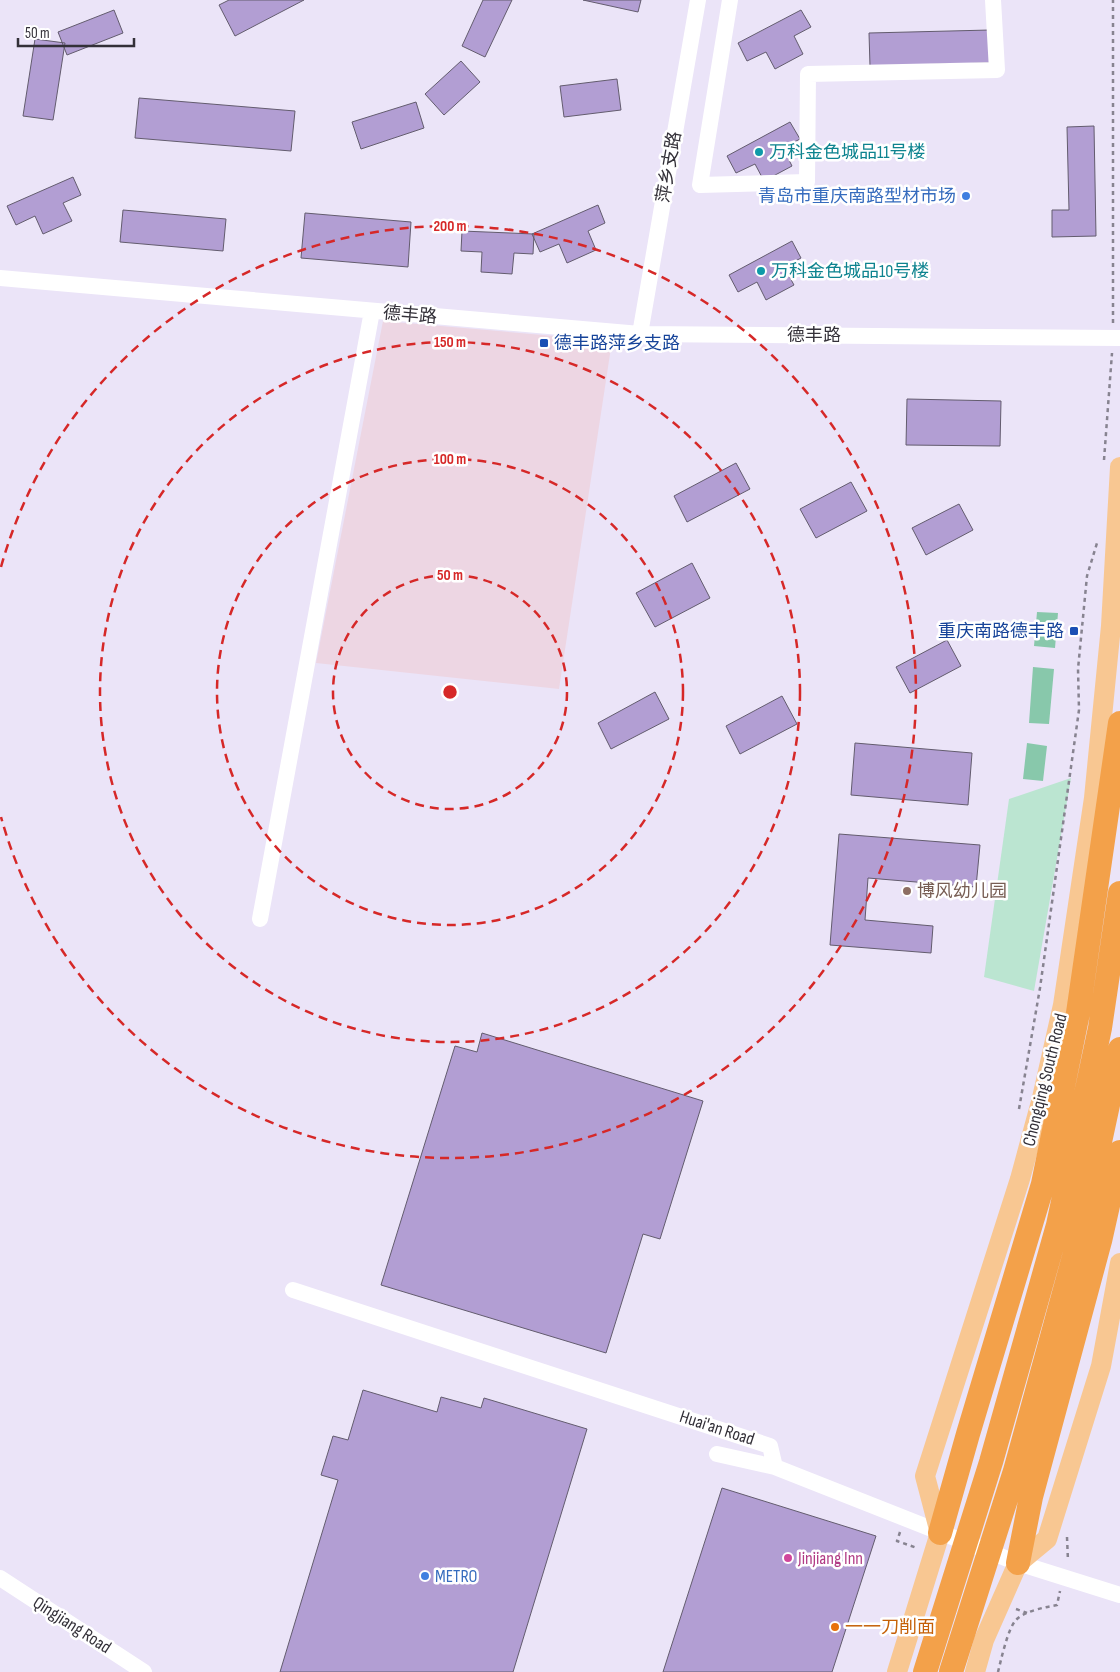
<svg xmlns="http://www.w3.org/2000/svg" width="1120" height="1672" viewBox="0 0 1120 1672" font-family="'Sofia Sans Condensed','Noto Sans SC',sans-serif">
<rect width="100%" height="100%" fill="#ebe4f8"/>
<path fill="#edd6e3" d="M383 321 612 341 559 689 316 663Z"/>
<path fill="#bbe5d1" d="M1071 778 1034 991 984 977 1009 799Z"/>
<path fill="#88c8ab" d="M1037 612 1058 613 1055 648 1034 646Z
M1033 667 1054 669 1049 724 1029 723Z
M1027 743 1047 746 1043 781 1023 779Z"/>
<path fill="#b29ed3" stroke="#635c6e" d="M229 0H304L235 36 219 5Z
M483 0H512L485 57 462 46Z
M583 0H641L638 12Z
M114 10 123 33 67 55 58 32Z
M801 10 811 27 794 36 803 54 775 69 766 52 747 61 738 43Z
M990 30 991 63 870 66 869 33Z
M35 39 65 43 53 120 23 116Z
M461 61 480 82 444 115 425 94Z
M617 79 621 110 564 117 560 86Z
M139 98 295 111 291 151 135 138Z
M416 102 424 128 361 149 352 122Z
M790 122 800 139 783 148 792 166 764 181 755 164 736 173 727 156Z
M1094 126 1096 236 1052 237V210H1069L1067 127Z
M73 177 81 195 63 203 72 221 43 234 35 216 16 225 7 206Z
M598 205 605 223 588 231 596 250 567 263 559 244 540 252 532 234Z
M123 210 226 219 223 251 120 242Z
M305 213 411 222 408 267 301 258Z
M462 231 534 234 533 254 514 253 512 274 481 272 482 252 461 251Z
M792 241 801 258 784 267 794 285 766 300 757 282 738 292 729 275Z
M907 399 1001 401 1000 446 906 445Z
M736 463 750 489 687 522 674 496Z
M851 482 867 511 816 538 800 509Z
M959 504 973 530 926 555 912 528Z
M692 563 710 598 655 627 636 593Z
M947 640 961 666 910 693 896 667Z
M655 692 669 719 611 749 598 723Z
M782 696 797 724 740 754 726 726Z
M855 743 972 753 968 805 851 795Z
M839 834 980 845 976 887 868 878 865 920 933 926 931 953 830 945Z
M482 1033 703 1101 660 1239 643 1234 606 1353 381 1285 455 1046 477 1052Z
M363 1390 437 1412 441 1397 481 1408 484 1398 587 1429 513 1672H280L338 1480 321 1475 333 1436 348 1440Z
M722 1488 876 1536 832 1672H663Z"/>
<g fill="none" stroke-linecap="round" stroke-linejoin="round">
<path stroke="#878390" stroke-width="2.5" stroke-dasharray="4 4" stroke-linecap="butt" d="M1113 323V0
M1104 460 1112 353
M1019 1109 1040 988 1079 710 1078 669 1087 576 1097 543
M900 1532 897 1541 917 1548
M1067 1537 1068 1561
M1016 1609 1027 1613
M998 1672C1001 1660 1008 1628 1016 1620 1024 1611 1046 1607 1057 1605L1060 1591"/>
<path stroke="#fff" stroke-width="16" d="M730 0 700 185 807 182 808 74 997 70 993 0
M0 278 640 334 1120 338
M640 334 698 0
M260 919 372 311
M293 1290 770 1446 775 1467 1018 1563 1120 1595
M717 1454 775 1467
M0 1578 144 1672"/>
<path stroke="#f8c792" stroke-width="20" d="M897 1672 940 1533 925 1476 1020 1179 1042 1098 1063 1005 1094 798 1111 626 1120 467
M975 1672 984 1640 1018 1563 1047 1539 1101 1366 1120 1263"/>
<path stroke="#f3a14a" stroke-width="24" d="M940 1533 968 1434 1043 1184 1078 1013 1120 723
M1018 1563 1031 1497 1100 1241 1120 1152
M925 1672 991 1462 1058 1225 1100 1028 1120 893
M951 1672 1015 1471 1080 1235 1120 1049"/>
</g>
<g fill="none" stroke="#d62828" stroke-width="2.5" stroke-dasharray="9 6">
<circle cx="450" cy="692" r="117"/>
<circle cx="450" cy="692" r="233"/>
<circle cx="450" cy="692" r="350"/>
<path d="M1 567A466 466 0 1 1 1 817"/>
</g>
<g fill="#0f9aa8" stroke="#fff" stroke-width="2">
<circle cx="759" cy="152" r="5"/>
<circle cx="761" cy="271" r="5"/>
</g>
<g fill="#3f7fe0" stroke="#fff" stroke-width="2">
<circle cx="966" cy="196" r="5"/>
<circle cx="425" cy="1576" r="5"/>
</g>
<g fill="#1a4fb4" stroke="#fff" stroke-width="2">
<rect x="539" y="338" width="10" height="10" rx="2.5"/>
<rect x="1069" y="626" width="10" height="10" rx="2.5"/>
</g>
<circle fill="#8d6e63" stroke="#fff" stroke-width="2" cx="907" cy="891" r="5"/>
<circle fill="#d1479c" stroke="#fff" stroke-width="2" cx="788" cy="1558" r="5"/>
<circle fill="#e8710a" stroke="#fff" stroke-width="2" cx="835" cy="1627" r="5"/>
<g text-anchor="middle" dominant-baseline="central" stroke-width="5" stroke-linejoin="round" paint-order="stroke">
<g font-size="18" fill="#0d838f" stroke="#fff" text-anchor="start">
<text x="769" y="152">万科金色城品11号楼</text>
<text x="771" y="271">万科金色城品10号楼</text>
</g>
<g font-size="18" fill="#333038" stroke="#fff">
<text transform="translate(669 167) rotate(-80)">萍乡支路</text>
<text transform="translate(410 315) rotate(5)">德丰路</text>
<text x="814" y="335">德丰路</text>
<text transform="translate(1045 1080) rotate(-76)">Chongqing South Road</text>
<text transform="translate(717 1428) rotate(18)">Huai'an Road</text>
<text transform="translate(72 1625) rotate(33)">Qingjiang Road</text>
</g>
<g font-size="18" fill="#366cbe" stroke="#fff" text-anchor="end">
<text x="956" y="196">青岛市重庆南路型材市场</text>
<text x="435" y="1576" text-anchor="start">METRO</text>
</g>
<g font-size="18" fill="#164399" stroke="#fff" text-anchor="start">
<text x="554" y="343">德丰路萍乡支路</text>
<text x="1064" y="631" text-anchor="end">重庆南路德丰路</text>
</g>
<g font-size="18" fill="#785e54" stroke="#fff" text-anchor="start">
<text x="917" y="891">博风幼儿园</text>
</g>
<g font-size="18" fill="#b23c85" stroke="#fff" text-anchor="start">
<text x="798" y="1558">Jinjiang Inn</text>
</g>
<g font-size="18" fill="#c56008" stroke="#fff" text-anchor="start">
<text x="845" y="1627">一一刀削面</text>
</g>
</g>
<circle cx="450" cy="692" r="8" fill="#d62828" stroke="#fff" stroke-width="2.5"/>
<g font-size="15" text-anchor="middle" font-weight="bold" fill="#d62828" stroke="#fff" stroke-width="5" stroke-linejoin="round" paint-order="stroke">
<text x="450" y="231">200 m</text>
<text x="450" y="347">150 m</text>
<text x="450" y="464">100 m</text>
<text x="450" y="580">50 m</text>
</g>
<path d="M18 38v8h116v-8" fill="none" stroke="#333038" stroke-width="2.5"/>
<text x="25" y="38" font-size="15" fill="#333038" stroke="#ffffff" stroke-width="4" paint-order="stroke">50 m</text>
</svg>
